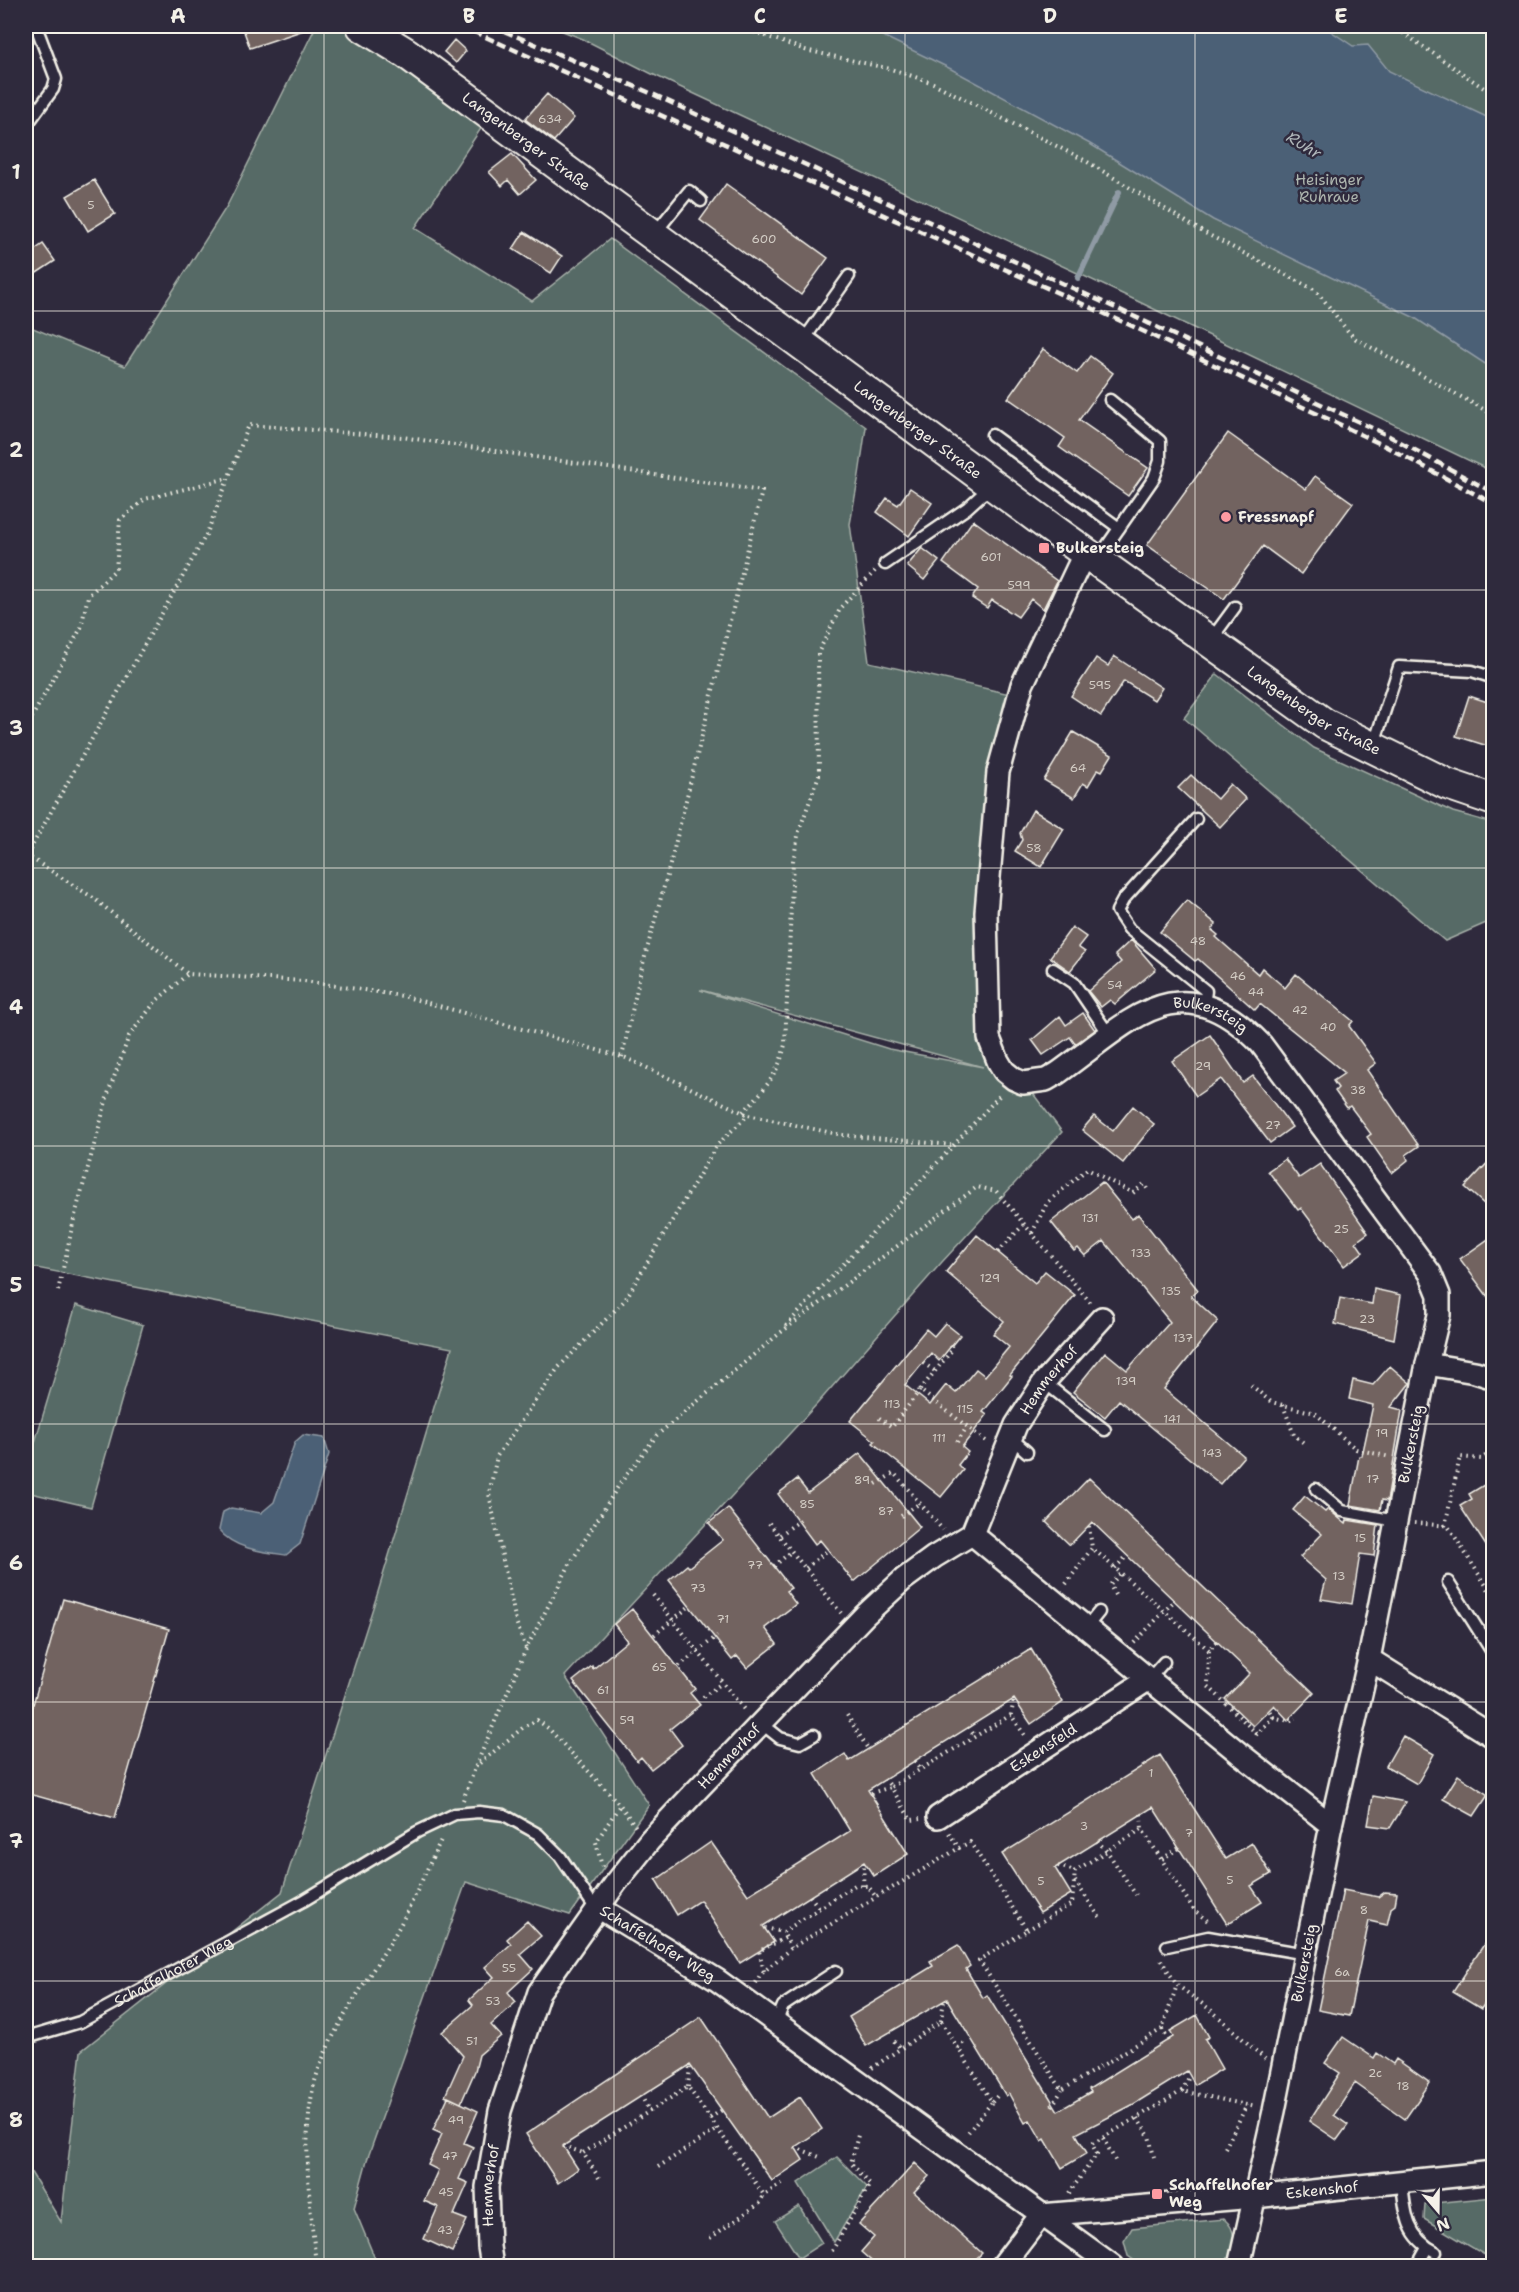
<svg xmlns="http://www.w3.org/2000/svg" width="1519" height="2292" viewBox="0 0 1519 2292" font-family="'Shantell Sans',sans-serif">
<rect width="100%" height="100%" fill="#2f2a3d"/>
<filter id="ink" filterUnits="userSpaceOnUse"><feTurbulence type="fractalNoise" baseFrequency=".0167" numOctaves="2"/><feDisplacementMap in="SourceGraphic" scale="12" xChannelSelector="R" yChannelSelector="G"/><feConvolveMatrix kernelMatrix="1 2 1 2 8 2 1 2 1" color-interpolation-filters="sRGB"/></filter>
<g filter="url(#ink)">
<path fill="#566b66" stroke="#a5aea7" stroke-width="1.5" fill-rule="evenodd" d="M316 26H337L362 38 482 127 415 228 532 301 610 239 866 427 859 475 850 524 869 662 1010 694 986 1042 1031 1091 1062 1132 942 1262 817 1404 565 1676 649 1805 570 1915 466 1882 367 2160 354 2208 378 2266H26V2164L61 2222 81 2051 282 1892 378 1592 452 1348 26 1266V325L125 366 227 206ZM700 990H701L983 1067 889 1049Z
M550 26H1493V472L1133 299 652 74 583 39Z
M1217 674 1314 748 1453 812 1493 823V920L1445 941 1184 718Z
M76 1305 143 1325 91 1507 26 1492V1472Z
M837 2157 867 2187 834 2242 798 2183Z
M1493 2197V2260L1424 2219 1425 2204Z
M799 2206 822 2243 799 2258 775 2221Z
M1224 2219C1240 2232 1232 2248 1227 2266H1142L1128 2256 1124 2241 1132 2228Z"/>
<path fill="#4b6076" stroke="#8f9aa4" stroke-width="1.5" d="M862 26H1323L1353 46 1368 45 1389 71 1493 120V369L1415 318 1213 220 1090 144 951 69Z
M303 1435 324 1438 329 1454 300 1544 286 1555C263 1552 234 1549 219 1530L223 1512 231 1508 261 1513 274 1502 295 1442Z"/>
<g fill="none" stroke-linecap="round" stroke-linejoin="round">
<path stroke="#8f9aa4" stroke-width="6" d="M1078 278 1119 192"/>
</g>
<path fill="#726360" stroke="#f4f1e8" stroke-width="1.5" d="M242 26H306L307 29 250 48Z
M454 40 466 51 456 63 444 52Z
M547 94 574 118 554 141 525 119Z
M512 154 536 180 520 194 508 180 502 186 489 172Z
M94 180 115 214 88 231 67 196Z
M726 184 828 258 801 295 700 220Z
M524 232 562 256 551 273 513 249Z
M43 244 55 261 26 280V256Z
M1043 349 1077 373 1090 356 1113 373 1079 420 1148 468 1128 496 1059 447 1065 438 1008 398Z
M1228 433 1306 489 1315 476 1353 503 1301 574 1263 546 1224 599 1147 545Z
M910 488 932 503 909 536 877 512 887 498 898 505Z
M973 520 1057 581 1043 609 1031 599 1018 617 992 600 987 608 972 598 978 589 943 563Z
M922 548 939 561 924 580 907 566Z
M1114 656 1162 688 1154 700 1124 681 1101 716 1071 696 1096 658 1108 666Z
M1469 696 1494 704V748L1456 736Z
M1073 732 1112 755 1102 771 1098 769 1088 786 1083 783 1074 798 1044 780Z
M1191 775 1217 799 1230 784 1246 799 1220 827 1178 788Z
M1033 810 1064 829 1041 867 1015 851 1022 840 1020 833Z
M1187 900 1216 924 1212 930 1218 935 1216 937 1258 974 1262 968 1285 988 1296 974 1353 1021 1349 1026 1376 1063 1367 1070 1419 1146 1406 1155 1408 1160 1392 1173 1367 1137 1371 1134 1350 1106 1347 1108 1335 1091 1338 1088 1333 1081 1345 1073 1260 1004 1255 1010 1198 959 1195 961 1160 932Z
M1072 927 1086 937 1078 947 1085 952 1070 971 1050 957Z
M1131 940 1156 969 1115 1004 1110 1000 1101 1007 1088 991 1121 962 1115 955Z
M1083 1013 1095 1030 1075 1044 1070 1037 1043 1055 1032 1040 1060 1016 1066 1025Z
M1210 1035 1243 1083 1253 1076 1292 1127 1270 1143 1221 1079 1196 1096 1172 1061Z
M1133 1106 1154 1124 1123 1163 1082 1130 1094 1116 1113 1131Z
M1494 1156V1196L1485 1205 1465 1187Z
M1285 1159 1299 1178 1320 1164 1368 1233 1356 1242 1363 1252 1344 1266 1301 1208 1298 1210 1268 1171Z
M1102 1182 1132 1219 1138 1214 1198 1290 1191 1296 1218 1321 1164 1389 1244 1456 1220 1484 1119 1400 1105 1417 1073 1392 1105 1352 1127 1370 1170 1322 1104 1241 1085 1256 1078 1248 1074 1251 1051 1222Z
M977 1235 1035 1283 1045 1271 1075 1295 1010 1375 1012 1376 983 1412 987 1415 962 1447 968 1452 958 1465 963 1470 941 1497 873 1443 875 1441 850 1421 926 1329 934 1336 945 1323 960 1335 939 1361 931 1353 905 1385 930 1405 946 1385 956 1393 976 1369 985 1376 1009 1347 993 1334 1004 1321 946 1272Z
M1494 1235V1305L1460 1259Z
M1374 1289 1401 1295 1394 1339 1335 1324 1340 1298 1372 1304Z
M1390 1366 1410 1383 1391 1407 1402 1410 1387 1501 1382 1500 1380 1510 1350 1505 1359 1456H1362L1373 1405 1349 1399 1353 1380 1373 1385Z
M860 1453 920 1527 854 1582 820 1540 815 1544 778 1494 797 1479 808 1493Z
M1089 1478 1314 1693 1288 1720 1274 1705 1253 1726 1225 1699 1250 1673 1092 1522 1070 1545 1046 1522Z
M1494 1479V1558L1460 1506 1472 1499 1469 1494Z
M1305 1496 1325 1512 1328 1509 1346 1524 1347 1520 1378 1525 1374 1556 1360 1554 1352 1604 1321 1599 1326 1580 1300 1557 1322 1534 1293 1510Z
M728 1508 791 1588 786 1591 796 1604 765 1628 777 1644 747 1668 737 1656 732 1660 669 1580 687 1565 689 1567 723 1540 709 1523Z
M63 1599 169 1629 115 1818 26 1793V1729Z
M632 1609 695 1689 690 1693 700 1705 670 1729 682 1745 651 1769 641 1757 637 1761 573 1681 592 1666 593 1669 627 1641 614 1624Z
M1031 1649 1063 1702 1031 1724 1014 1699 868 1790 908 1854 874 1876 864 1862 763 1926 774 1942 740 1963 700 1900 677 1915 656 1880 711 1842 748 1895 850 1831 815 1774 845 1754 849 1761Z
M1403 1736 1434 1754 1417 1784 1386 1766Z
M1160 1755 1226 1859 1252 1843 1271 1874 1251 1886 1262 1902 1227 1924 1153 1807 1055 1868 1071 1894 1040 1913 1002 1854Z
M1458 1775 1488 1795 1474 1816 1443 1799Z
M1373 1796 1406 1802 1390 1828 1368 1825Z
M1343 1890 1378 1897 1385 1892 1397 1893 1395 1905 1391 1908 1387 1925 1369 1921 1349 2016 1318 2010Z
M527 1921 541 1936 520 1954 533 1969 508 1992 516 2002 491 2025 501 2036 479 2055 475 2071 461 2103 445 2096 463 2056 442 2032 473 2005 469 2000 494 1977 485 1967 511 1944 507 1939Z
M1494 1929V1990L1481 2009 1453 1992Z
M958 1945 970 1966 966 1969 983 1998 987 1995 1058 2111 1091 2092 1089 2089 1173 2037 1170 2031 1197 2015 1209 2037 1205 2039 1222 2069 1195 2085 1187 2071 1134 2104 1076 2134 1087 2153 1062 2168 1045 2139 1042 2141 1030 2120 1025 2123 1009 2094 1006 2096 947 1999 866 2046 849 2017 933 1966 930 1961Z
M701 2017 768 2118 800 2097 822 2129 795 2147 803 2160 772 2181 690 2065 563 2146 578 2169 558 2183 526 2134Z
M1343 2037 1374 2058 1377 2053 1393 2064 1396 2059 1430 2083 1405 2119 1355 2083 1334 2115 1348 2125 1337 2140 1309 2121 1340 2073 1325 2063Z
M448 2097 478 2111 464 2143 473 2147 459 2179 468 2183 454 2215 467 2220 452 2252 424 2239 438 2207 424 2201 438 2170 428 2165 442 2134 433 2130Z
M915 2163 929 2176 914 2192 982 2253 969 2266H877L861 2252 874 2237 859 2224Z"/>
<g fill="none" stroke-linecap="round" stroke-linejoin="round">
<defs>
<g id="lane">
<path d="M26 126 53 89 56 79 36 26"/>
<path d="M655 233 689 191 701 201"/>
<path d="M803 341 849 276"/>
<path d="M992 435 1119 528"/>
<path d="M1097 560 1154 478 1160 461V441L1110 400"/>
<path d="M885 564 967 508 990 487"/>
<path d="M1210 641 1235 607"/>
<path d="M1373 747 1399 667 1472 671 1494 678"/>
<path d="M1196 819 1123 900 1117 911 1129 929 1206 991 1204 1005"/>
<path d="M1053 969 1074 983 1110 1036"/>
<path d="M1044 1382 1105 1430"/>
<path d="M1011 1438 1027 1452"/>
<path d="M1316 1489 1342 1511 1396 1521"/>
<path d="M1448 1582 1494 1655"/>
<path d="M1086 1628 1099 1612"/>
<path d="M1149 1679 1164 1662"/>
<path d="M761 1723 780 1738 800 1743 814 1735"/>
<path d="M1167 1946 1208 1937 1306 1954"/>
<path d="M776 2023 783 2006 836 1971"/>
<path id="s1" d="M26 2035 33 2036 80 2022 303 1901 417 1832 455 1814 479 1812 504 1815 538 1834 560 1856 591 1902 598 1907"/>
<path d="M1402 2182C1405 2212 1406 2237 1436 2252"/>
<path d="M1417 2266 1427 2248"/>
</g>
<g id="street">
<path id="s2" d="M1085 552 1022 685 998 772 986 912 989 1038 998 1061 1004 1071 1014 1079 1023 1083 1046 1080 1058 1073C1132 1020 1180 961 1261 1044L1430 1273 1439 1295V1315L1427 1364 1369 1659 1331 1825 1274 2111 1239 2266"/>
<path d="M1427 1364 1475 1372 1494 1378"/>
<path d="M972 1534 1239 1753 1331 1825"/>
<path d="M1369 1659 1494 1737"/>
<path id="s3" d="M938 1817 1149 1679"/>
<path id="s4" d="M598 1907 717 1980 1113 2266"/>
<path id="s5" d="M1041 2215 1254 2197 1494 2172"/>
<path id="s6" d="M492 2266 489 2247 487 2187 500 2111 539 1992 615 1884 650 1840 695 1792 865 1615 904 1579 934 1557 972 1534 1016 1425 1044 1382 1102 1318"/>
<path d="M1002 2266 1041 2215"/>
</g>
<g id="secondary">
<path id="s7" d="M362 26 406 53 1058 533 1325 724 1447 784 1494 800"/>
</g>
</defs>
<use href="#lane" stroke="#f4f1e8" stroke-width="15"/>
<use href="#street" stroke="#f4f1e8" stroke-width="26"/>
<use href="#secondary" stroke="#f4f1e8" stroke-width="34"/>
<path stroke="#f4f1e8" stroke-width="4" stroke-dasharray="1.5 4.5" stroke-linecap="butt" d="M737 26 805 50 891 69 933 83 1086 161 1203 232 1313 289C1330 304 1339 324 1356 339L1494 415
M1393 26 1494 95
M26 728 81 628 88 596 116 569 120 520 145 499 228 478
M26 855 92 897 188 974 304 981 403 996 626 1058 748 1115
M27 855 207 533 249 425 402 437 762 491 672 857 640 975 622 1057
M743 1112C763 1092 780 1072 785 1044L793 861 799 831 819 775 818 653 841 607 875 571
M1032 1233 1047 1203 1087 1169 1133 1193 1144 1184 1149 1191
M998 1252 1024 1224
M58 1291 74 1219 108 1094 129 1036 156 1001 188 974
M786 1326 1001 1094
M923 1363 935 1371
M1251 1385 1271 1402 1315 1413 1356 1449 1390 1457
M920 1390 952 1350 951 1346
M1283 1405 1294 1435 1305 1444
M879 1418 892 1427 920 1390 987 1442
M957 1442 967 1427
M876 1484 894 1473 943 1530
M901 1516 920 1503
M769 1523 841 1613
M1414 1523 1448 1526 1494 1598
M1089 1526 1092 1548
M1445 1526 1460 1457 1481 1459 1494 1450
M780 1535 803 1518
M774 1566 792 1551
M806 1568 828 1550
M1115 1568 1127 1556
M1066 1584 1092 1548 1209 1650
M653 1595 746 1712
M1115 1595 1110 1585 1121 1573
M654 1635 691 1605
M1217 1642 1209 1650 1208 1686 1257 1734
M1134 1643 1174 1601
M526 1648 516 1622 489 1494 497 1456 558 1368 625 1300 717 1145 748 1115 842 1135 951 1145
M679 1666 717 1636
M703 1697 722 1683
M847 1715 868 1749
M1011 1715 1014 1699
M1273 1717 1289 1721 1296 1718
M969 1727 975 1737
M1256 1735 1273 1717 1269 1710
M915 1761 920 1770
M475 1767 525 1726 537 1720 548 1728 620 1805 636 1827
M871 1793 891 1787 885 1779
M463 1800 475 1768 526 1649 571 1562 619 1485 657 1435 780 1333 977 1187 996 1191 1091 1303
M1141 1814 1142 1829
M920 1819 911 1820 891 1787 1011 1715 1026 1737
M949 1833 959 1848 970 1842 1027 1930 979 1960 1062 2090 1162 2029 1177 1985 1212 2011 1265 2059
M1097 1841 1107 1851 1136 1895
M1162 1859 1179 1848
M1058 1866 1075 1871
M602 1867 596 1842 620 1805
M1075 1881 1100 1918
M863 1886 864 1862
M810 1896 819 1908
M765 1928 783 1932
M1027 1930 1072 1904 1075 1871 1142 1829 1194 1910 1209 1922
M791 1948 783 1932 855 1885 868 1886 876 1897
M1161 1960 1177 1985
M764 1971 759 1951 785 1938
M756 1983 760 1975 791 1948 959 1848
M941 2021 944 1999
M1162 2029 1171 2044
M894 2041 901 2049
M958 2048 964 2042
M872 2068 941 2021 992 2102 966 2135
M688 2087 690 2065
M1182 2091 1190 2075
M641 2095 649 2111
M992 2102 998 2095
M1052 2106 1062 2090
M710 2118 722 2110
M1137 2118 1149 2136 1154 2157
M1103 2138 1116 2162
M563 2146 583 2153
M795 2147 822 2158
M1225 2148 1247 2105
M658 2167 718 2129
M599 2178 583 2153 688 2087 764 2195 786 2181
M1069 2193 1097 2154 1092 2144 1182 2091 1256 2107
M710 2238 760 2203 764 2195
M832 2251 870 2184 851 2163 858 2135
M316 2266C311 2209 301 2147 313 2089 325 2036 366 1983 394 1936 412 1905 426 1870 442 1838"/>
<use href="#lane" stroke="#2f2a3d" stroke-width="10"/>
<use href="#street" stroke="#2f2a3d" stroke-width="21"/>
<use href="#secondary" stroke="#2f2a3d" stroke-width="30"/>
<path stroke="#f4f1e8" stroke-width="4.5" stroke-dasharray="9 4.5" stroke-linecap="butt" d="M461 26 1132 326 1385 446 1494 504
M492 26 648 92 1133 316 1389 436 1494 493"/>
</g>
</g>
<path fill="none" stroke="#f4f1e8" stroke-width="1.5" stroke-opacity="0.55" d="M324 26V2266M614 26V2266M905 26V2266M1195 26V2266M26 311H1494M26 590H1494M26 868H1494M26 1146H1494M26 1424H1494M26 1702H1494M26 1981H1494"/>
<g fill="#ff9aa2" stroke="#2f2a3d" stroke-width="2">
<circle cx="1226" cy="517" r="6"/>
<rect x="1038" y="542" width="12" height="12" rx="3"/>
<rect x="1151" y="2188" width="12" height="12" rx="3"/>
</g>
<g text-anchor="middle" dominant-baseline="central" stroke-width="5" stroke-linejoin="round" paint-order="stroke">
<g font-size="12" fill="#d4cec6">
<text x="550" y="119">634</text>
<text x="91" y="205">5</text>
<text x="764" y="239">600</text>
<text x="991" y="557">601</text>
<text x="1019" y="585">599</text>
<text x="1100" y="685">595</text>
<text x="1078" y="768">64</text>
<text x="1034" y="848">58</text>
<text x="1198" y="941">48</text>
<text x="1238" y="976">46</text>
<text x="1115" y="985">54</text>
<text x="1256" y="992">44</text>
<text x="1300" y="1010">42</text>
<text x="1328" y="1027">40</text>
<text x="1203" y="1066">29</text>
<text x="1358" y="1090">38</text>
<text x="1273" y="1125">27</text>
<text x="1090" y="1218">131</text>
<text x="1341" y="1229">25</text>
<text x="1141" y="1253">133</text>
<text x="990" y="1278">129</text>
<text x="1171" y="1291">135</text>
<text x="1367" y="1319">23</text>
<text x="1183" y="1338">137</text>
<text x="1126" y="1381">139</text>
<text x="892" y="1404">113</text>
<text x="965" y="1409">115</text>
<text x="1172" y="1419">141</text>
<text x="1382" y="1433">19</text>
<text x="939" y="1438">111</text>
<text x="1212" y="1453">143</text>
<text x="1373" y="1479">17</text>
<text x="862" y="1480">89</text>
<text x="807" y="1504">85</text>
<text x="886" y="1511">87</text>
<text x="1360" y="1538">15</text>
<text x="755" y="1565">77</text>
<text x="1339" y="1576">13</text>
<text x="698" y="1588">73</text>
<text x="723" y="1619">71</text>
<text x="659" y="1667">65</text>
<text x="603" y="1690">61</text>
<text x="627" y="1720">59</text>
<text x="1151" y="1773">1</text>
<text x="1084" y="1826">3</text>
<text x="1189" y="1833">7</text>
<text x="1230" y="1880">5</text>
<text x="1041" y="1881">5</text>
<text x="1364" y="1910">8</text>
<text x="509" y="1968">55</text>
<text x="1342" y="1972">6a</text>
<text x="493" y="2001">53</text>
<text x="472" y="2041">51</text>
<text x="1375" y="2073">2c</text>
<text x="1403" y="2086">18</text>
<text x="456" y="2120">49</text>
<text x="450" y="2156">47</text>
<text x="446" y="2192">45</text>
<text x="445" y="2230">43</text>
</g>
<g font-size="15" fill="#f4f1e8" stroke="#2f2a3d">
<text stroke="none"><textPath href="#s7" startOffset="201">Langenberger Straße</textPath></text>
<text stroke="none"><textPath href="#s7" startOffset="687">Langenberger Straße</textPath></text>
<text stroke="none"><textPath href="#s7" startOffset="1173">Langenberger Straße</textPath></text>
<text stroke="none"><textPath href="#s2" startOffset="776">Bulkersteig</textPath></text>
<text stroke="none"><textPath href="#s6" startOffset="1089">Hemmerhof</textPath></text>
<text transform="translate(1411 1444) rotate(-79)">Bulkersteig</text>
<text stroke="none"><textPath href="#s3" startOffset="126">Eskensfeld</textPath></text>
<text stroke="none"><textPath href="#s6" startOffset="585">Hemmerhof</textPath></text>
<text stroke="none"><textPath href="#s4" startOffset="70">Schaffelhofer Weg</textPath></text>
<text transform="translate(1304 1963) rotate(-79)">Bulkersteig</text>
<text stroke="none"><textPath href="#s1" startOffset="162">Schaffelhofer Weg</textPath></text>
<text stroke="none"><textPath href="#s6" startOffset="81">Hemmerhof</textPath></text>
<text stroke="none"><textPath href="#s5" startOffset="282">Eskenshof</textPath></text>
</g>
<g font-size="15" fill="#adb5ae" stroke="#2f2a3d">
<text x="1329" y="180">Heisinger<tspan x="1329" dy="17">Ruhraue</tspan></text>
</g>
<g font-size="15" font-weight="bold" fill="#f4f1e8" stroke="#2f2a3d" text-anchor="start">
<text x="1238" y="517">Fressnapf</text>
<text x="1056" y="548">Bulkersteig</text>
<text x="1169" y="2185">Schaffelhofer<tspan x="1169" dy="17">Weg</tspan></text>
</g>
<g font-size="16" font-style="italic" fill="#b0b7ba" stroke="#2f2a3d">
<text transform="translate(1304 145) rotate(31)">Ruhr</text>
</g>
</g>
<rect width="1519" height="2292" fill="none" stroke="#2f2a3d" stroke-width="66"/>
<g transform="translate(1438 2211) rotate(160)" stroke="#2f2a3d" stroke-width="4.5" paint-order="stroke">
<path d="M0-4.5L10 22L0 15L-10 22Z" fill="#f4f1e8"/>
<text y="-9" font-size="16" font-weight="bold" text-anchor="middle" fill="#f4f1e8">N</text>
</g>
<rect x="33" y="33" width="1453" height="2226" fill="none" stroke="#f4f1e8" stroke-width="2"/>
<g font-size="20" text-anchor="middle" font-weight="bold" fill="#f4f1e8">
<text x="178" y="23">A</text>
<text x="469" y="23">B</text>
<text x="760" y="23">C</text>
<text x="1050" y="23">D</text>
<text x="1341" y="23">E</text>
<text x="16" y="179">1</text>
<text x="16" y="457">2</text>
<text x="16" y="735">3</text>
<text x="16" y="1014">4</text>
<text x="16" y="1292">5</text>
<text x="16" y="1570">6</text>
<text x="16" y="1848">7</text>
<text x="16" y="2127">8</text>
</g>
</svg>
